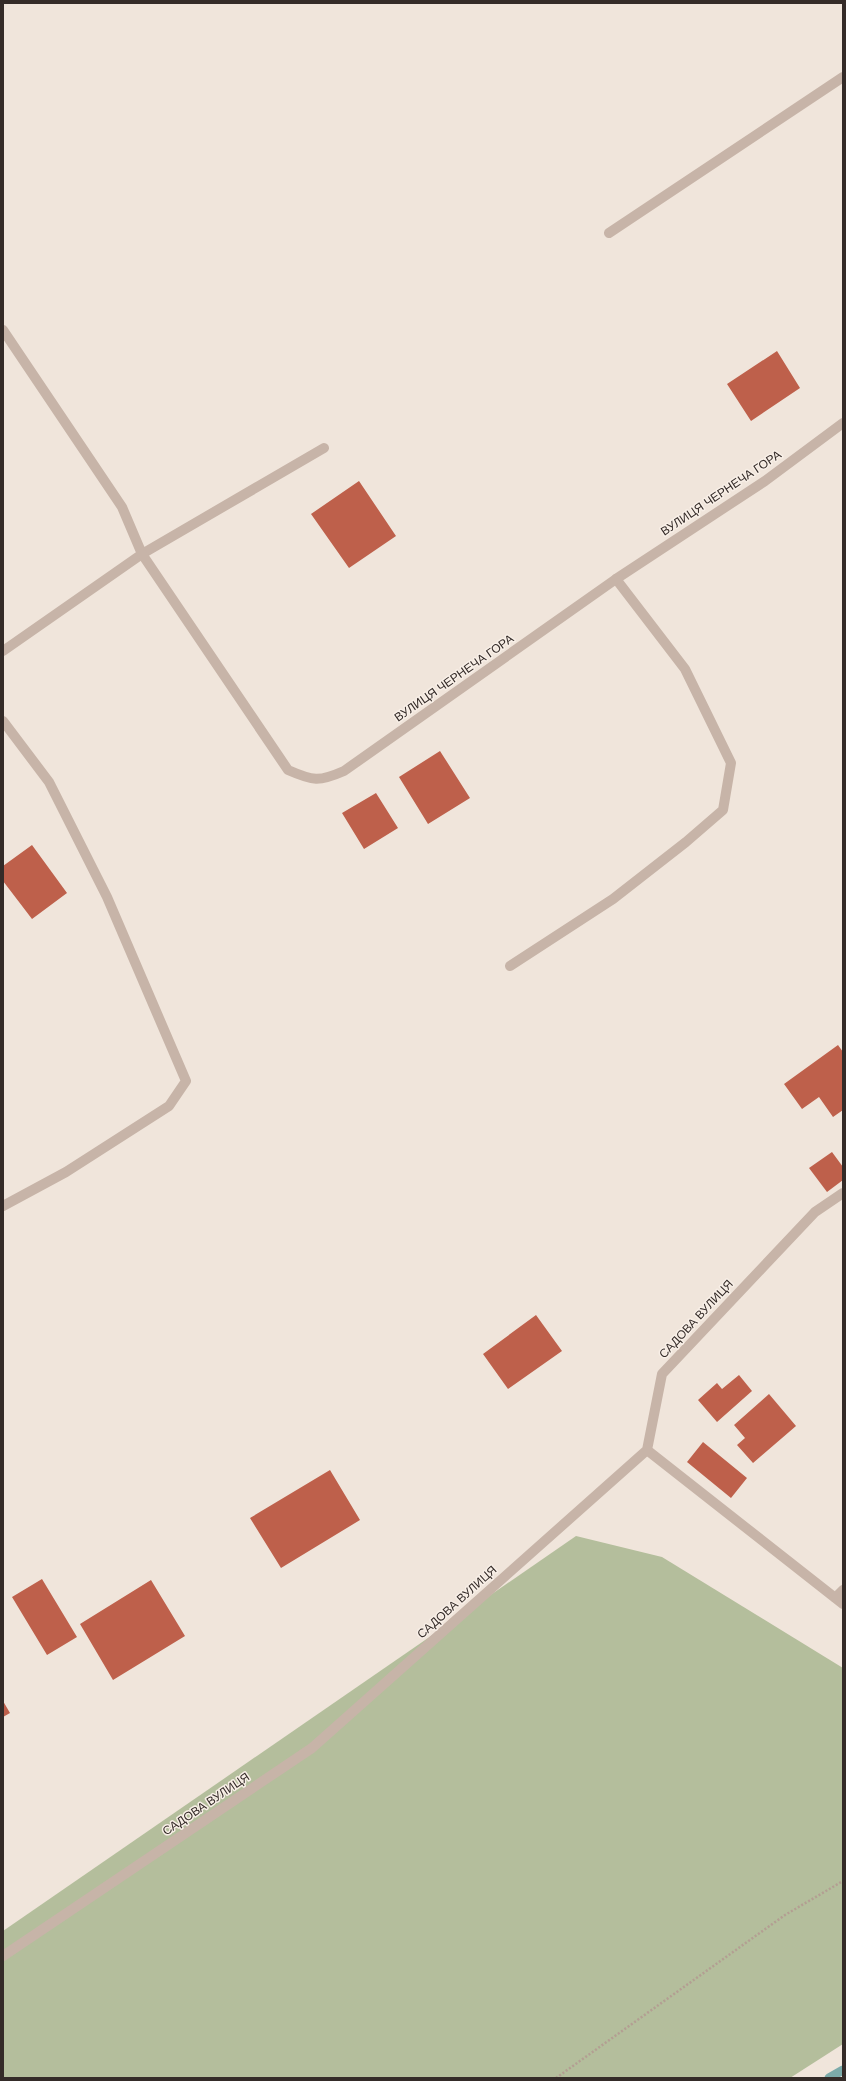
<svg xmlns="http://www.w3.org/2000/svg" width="846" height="2081" viewBox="0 0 846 2081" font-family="'DM Sans',sans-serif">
<rect width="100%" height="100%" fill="#f0e5db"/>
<path fill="#b4be9c" d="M576 1536 662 1557 843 1668V2044L790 2078H3V1931Z"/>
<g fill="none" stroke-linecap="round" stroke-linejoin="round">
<path stroke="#7cabaa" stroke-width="9" d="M829 2078 843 2070"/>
</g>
<path fill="#be604b" d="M777 351 800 388 751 421 727 384Z
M359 481 396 536 349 568 311 514Z
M440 751 470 798 428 824 399 777Z
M376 793 398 828 364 849 342 813Z
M32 845 67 893 32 919 3 881V866Z
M838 1045 843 1052V1110L833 1117 819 1097 802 1109 784 1084Z
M832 1152 843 1167V1180L827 1192 809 1168Z
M536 1315 562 1351 508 1389 483 1354Z
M739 1375 752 1391 717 1422 698 1400 717 1383 722 1389Z
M769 1394 796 1426 753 1463 737 1445 745 1438 734 1425Z
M703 1442 747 1478 731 1498 687 1462Z
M330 1470 360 1520 281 1568 250 1518Z
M42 1579 77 1637 47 1655 12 1597Z
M151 1580 185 1636 113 1680 80 1624Z
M3 1701 10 1713 3 1717Z"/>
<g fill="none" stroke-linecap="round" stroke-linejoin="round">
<path stroke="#b39e92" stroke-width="2.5" stroke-dasharray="2 2" stroke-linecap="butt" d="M556 2078 785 1915 843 1881"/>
<path stroke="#c7b4a8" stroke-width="10" d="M609 233 843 77
M3 330 122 507 142 554
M3 651 142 554 324 448
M3 721 49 782 107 897 186 1081 169 1106 66 1172 3 1206
M510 966 613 899 686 842 723 810 731 763 685 669 616 579"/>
<path stroke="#c7b4a8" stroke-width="10" d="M142 554 288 770C313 781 319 782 344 771L616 579 765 481 843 423
M647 1450 843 1604
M835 1598 843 1590
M3 1956 312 1748 647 1450 662 1374 815 1212 843 1193"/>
</g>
<g text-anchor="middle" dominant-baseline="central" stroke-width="3" stroke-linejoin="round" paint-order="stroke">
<g font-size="12" fill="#342b28" stroke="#f8efe7">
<text transform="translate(721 493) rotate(-34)">ВУЛИЦЯ ЧЕРНЕЧА ГОРА</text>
<text transform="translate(454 678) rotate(-35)">ВУЛИЦЯ ЧЕРНЕЧА ГОРА</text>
<text transform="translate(696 1319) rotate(-47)">САДОВА ВУЛИЦЯ</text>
<text transform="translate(457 1602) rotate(-42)">САДОВА ВУЛИЦЯ</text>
<text transform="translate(206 1804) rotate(-34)">САДОВА ВУЛИЦЯ</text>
</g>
</g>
<rect width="846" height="2081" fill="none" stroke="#342b28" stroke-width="8"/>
</svg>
